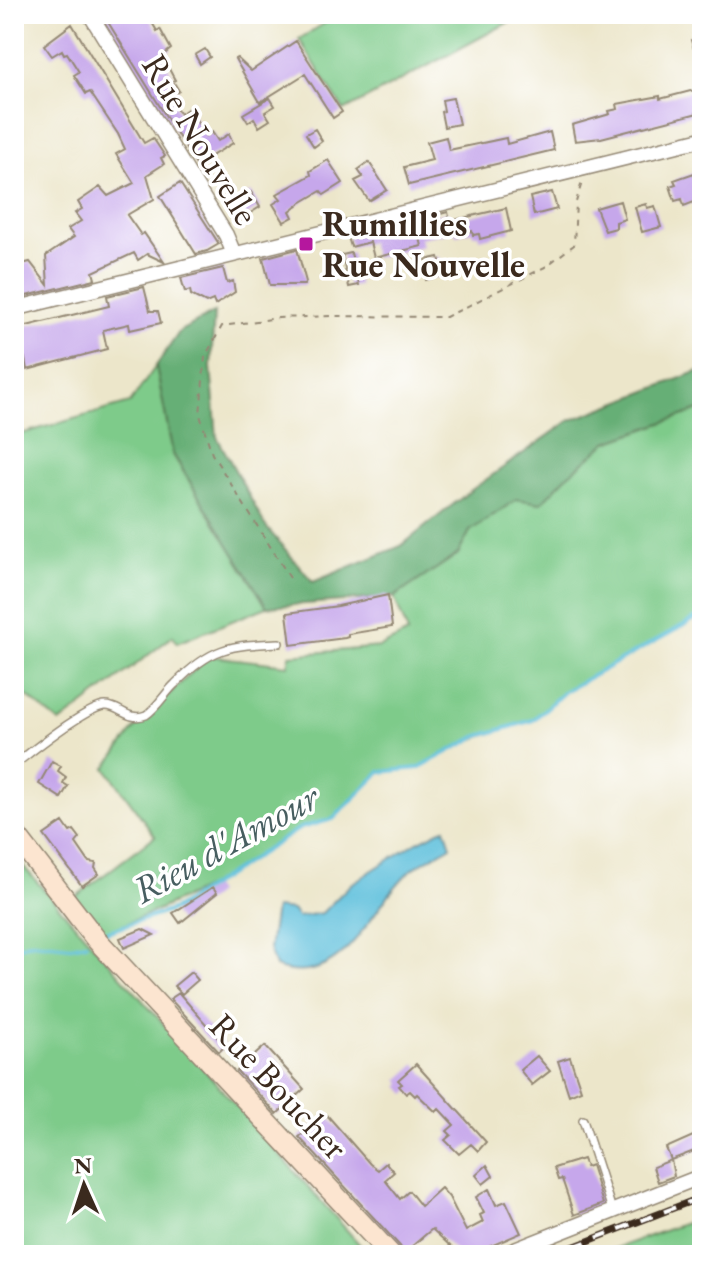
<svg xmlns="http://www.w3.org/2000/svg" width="716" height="1269" viewBox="0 0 716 1269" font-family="'EB Garamond',serif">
<rect width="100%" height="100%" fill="#fff"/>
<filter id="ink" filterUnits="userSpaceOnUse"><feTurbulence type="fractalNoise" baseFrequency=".0125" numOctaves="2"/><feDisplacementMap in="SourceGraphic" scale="16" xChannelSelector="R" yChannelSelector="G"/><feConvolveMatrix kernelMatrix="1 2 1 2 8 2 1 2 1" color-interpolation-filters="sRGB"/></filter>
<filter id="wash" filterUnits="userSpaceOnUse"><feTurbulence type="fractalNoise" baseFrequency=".006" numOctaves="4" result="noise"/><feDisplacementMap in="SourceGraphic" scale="32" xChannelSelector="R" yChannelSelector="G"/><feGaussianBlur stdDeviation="1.8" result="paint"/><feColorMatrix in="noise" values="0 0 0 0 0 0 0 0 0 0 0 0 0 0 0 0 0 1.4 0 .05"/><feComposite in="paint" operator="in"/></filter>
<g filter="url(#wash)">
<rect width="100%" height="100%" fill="#ece6ca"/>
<path fill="#7ecb8a" stroke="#5c7a54" stroke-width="2" d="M340 14H524L344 111 299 39Z
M156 366 173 455 267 607 177 643 173 636 60 723 14 686V436L130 403Z
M702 409V616L566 691 533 720 471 740 418 768 380 772 333 819 300 828 208 887 95 938 70 901 155 836 106 768 139 723 209 656 288 665 290 655 380 647 408 633 394 597 458 554 470 531 517 499 541 503 565 478 607 442Z
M14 856 369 1255H14Z
M702 1217V1255H597Z"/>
<path fill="#66af76" stroke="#506c4a" stroke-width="2" d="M214 313 211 367 217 437 266 527 313 582 401 546 470 491 569 421 702 370V409L607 442 565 478 541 503 517 499 470 531 458 554 394 597 267 607 173 454 156 366 180 331Z"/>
<path fill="#5ec0dc" stroke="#4c757d" stroke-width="2" d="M445 828 451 846C438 854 421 862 409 872 368 909 344 992 275 967L269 949 275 908 292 910 297 917 322 913 351 884 417 842Z"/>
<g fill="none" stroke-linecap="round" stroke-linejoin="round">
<path stroke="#5ec0dc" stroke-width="4" d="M103 933 175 909 300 828 333 819 380 772 418 768 476 737 533 720 565 691 702 615
M14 948 32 942 71 946 86 943"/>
</g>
<g id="blocks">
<path fill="#c6a7eb" d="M103 14H147L157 31 160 29 171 49 162 56 175 80 173 81 179 91 170 97 180 114 189 108 206 136 212 132 218 141 229 134 233 143 196 165Z
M72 24 144 143 153 138 165 156 161 158 164 164 147 175 154 199 127 215 141 235 144 233 164 262 147 254 138 260 134 253 93 272 95 279 14 299V266L30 262 48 285 46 256 74 237 68 229 81 221 75 213 82 209 78 202 100 187 108 196 134 183 116 154 125 149 118 134 90 92 86 94 74 75 79 72 67 53 64 54 62 50 52 56 44 45Z
M702 36V67H700L691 40Z
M296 41 342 112 333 118 305 74 260 102 235 59 237 58 251 71Z
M205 49 210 57 200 64 195 55Z
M702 88V112L601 138 575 141 572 125 610 114 609 111 618 109 617 104 660 96V99Z
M270 98 275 106 265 112 270 120 259 127 254 118 248 122 243 114Z
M453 98 459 124 444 127 441 112 444 111 442 100Z
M315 129 322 141 314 147 306 134Z
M550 132 554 150 409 185 404 167 432 160 427 142 446 137 449 150 506 138 507 144Z
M328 160 343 183 324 195 321 191 299 204 290 211 293 217 284 222 273 204 281 199 277 194 311 175 310 171Z
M369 162 387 190 369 201 355 181 363 177 358 170Z
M694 173 702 199 684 206 682 199 675 201 670 186 676 184 674 180Z
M180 183 219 244 207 251 196 254 160 196Z
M251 192 260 207 239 220 229 205Z
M552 192 557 209 534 215 530 197Z
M620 201 625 219 616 222V228L605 231 596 208Z
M646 204 647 208 655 206 661 227 642 232 635 207Z
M506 208 511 231 480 239 479 234 473 235 472 231 456 235 455 231 420 238 422 246 374 258 370 242 351 247 348 237 387 227V235L422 227 420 219 448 212 450 221Z
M297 249 306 282 304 285H270L263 258Z
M351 253 359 285 349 287 342 255Z
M439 257 444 275 426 280 421 261Z
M223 268 227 283 233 281 235 292 215 305 213 300 206 303 191 295 190 290 185 292 181 278Z
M144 287 150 311H158L161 323 130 330 129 324 103 330 107 349 27 370 25 359 14 374V329L109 306 107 296Z
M388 595 392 627 348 634V637L345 638 291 645 287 613 338 606Z
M52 761 61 766 58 771 66 777 63 783 68 786 61 798 39 784Z
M63 822 70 832 74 830 80 838 76 843 89 862 96 863 95 868 99 874 82 886 44 835Z
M213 887 217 893 180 923 173 913Z
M142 929 154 935 124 948 120 938Z
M191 972 198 980 182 994 174 986Z
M179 993 225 1046 219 1052 170 999Z
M265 1046 304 1089 277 1114 237 1071Z
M537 1056 550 1071 532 1085 520 1070Z
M570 1057 581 1090 569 1095 558 1061Z
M416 1064 486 1142 478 1151 471 1144 459 1154 445 1140 451 1135 447 1131 454 1125 439 1109 436 1112 417 1094 415 1096 410 1091 406 1094 399 1086 402 1084 398 1080Z
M327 1115 370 1164 378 1170 386 1163 394 1172 385 1180 400 1199 409 1191 421 1206 441 1188 449 1197 466 1231 483 1222 480 1215 484 1213 476 1197 489 1189 496 1205 506 1201 521 1233 470 1255H460L432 1229 404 1253 400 1246 299 1137Z
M702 1132V1148L671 1160 666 1148Z
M583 1159 586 1167 591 1165 603 1204 574 1215 562 1179 558 1180 554 1168Z
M671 1160 674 1176 658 1182 653 1167Z
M487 1165 493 1176 483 1184 476 1175Z"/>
</g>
</g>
<g filter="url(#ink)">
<use href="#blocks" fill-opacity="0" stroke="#948874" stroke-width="2"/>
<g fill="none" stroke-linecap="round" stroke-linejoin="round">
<defs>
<path id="lane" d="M14 765C31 752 87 706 106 706 120 706 129 722 146 715 156 709 166 692 175 684 211 647 230 645 279 643
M583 1120 612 1210"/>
<path id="street" d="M90 14 226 235 234 254
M14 309 702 139
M502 1255 702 1176"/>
<path id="secondary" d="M14 833 95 938 391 1255"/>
</defs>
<use href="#lane" stroke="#948874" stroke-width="10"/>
<use href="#street" stroke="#948874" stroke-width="17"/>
<use href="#secondary" stroke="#948874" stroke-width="23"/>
<path stroke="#948874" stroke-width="2" stroke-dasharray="6 6" stroke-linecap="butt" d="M290 578 212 454 200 415 205 357 222 326 278 318 332 316 446 317 545 267 574 245 576 202 582 182"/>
<use href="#lane" stroke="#fff" stroke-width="7"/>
<use href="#street" stroke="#fff" stroke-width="14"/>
<use href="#secondary" stroke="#fce5d0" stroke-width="20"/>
<defs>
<path id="rail" d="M552 1255 702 1197"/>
</defs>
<use href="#rail" stroke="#3b2a1e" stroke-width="7"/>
<use href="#rail" stroke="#fff" stroke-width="4" stroke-dasharray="12" stroke-linecap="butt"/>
</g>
</g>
<rect fill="#b5179e" stroke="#fff" stroke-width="3" x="298" y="236" width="16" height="16" rx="4"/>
<g text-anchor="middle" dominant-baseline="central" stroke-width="7" stroke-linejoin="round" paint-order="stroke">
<g font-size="36" fill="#3b2a1e" stroke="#fff">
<text transform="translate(201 139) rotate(59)">Rue Nouvelle</text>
<text transform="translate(279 1086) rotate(47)">Rue Boucher</text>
</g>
<g font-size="36" font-weight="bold" fill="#3b2a1e" stroke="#fff" text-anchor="start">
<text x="322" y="223">Rumillies<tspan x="322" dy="41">Rue Nouvelle</tspan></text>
</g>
<g font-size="38" font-style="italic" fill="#475e60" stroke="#fff">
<text transform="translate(225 843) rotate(-29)">Rieu d'Amour</text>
</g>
</g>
<rect width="716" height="1269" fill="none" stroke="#fff" stroke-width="48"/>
<g transform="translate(84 1185) rotate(357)" stroke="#ffffff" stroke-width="6" paint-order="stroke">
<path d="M0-6L14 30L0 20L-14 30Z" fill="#3b2a1e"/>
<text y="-12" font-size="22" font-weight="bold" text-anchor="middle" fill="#3b2a1e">N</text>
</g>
</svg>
